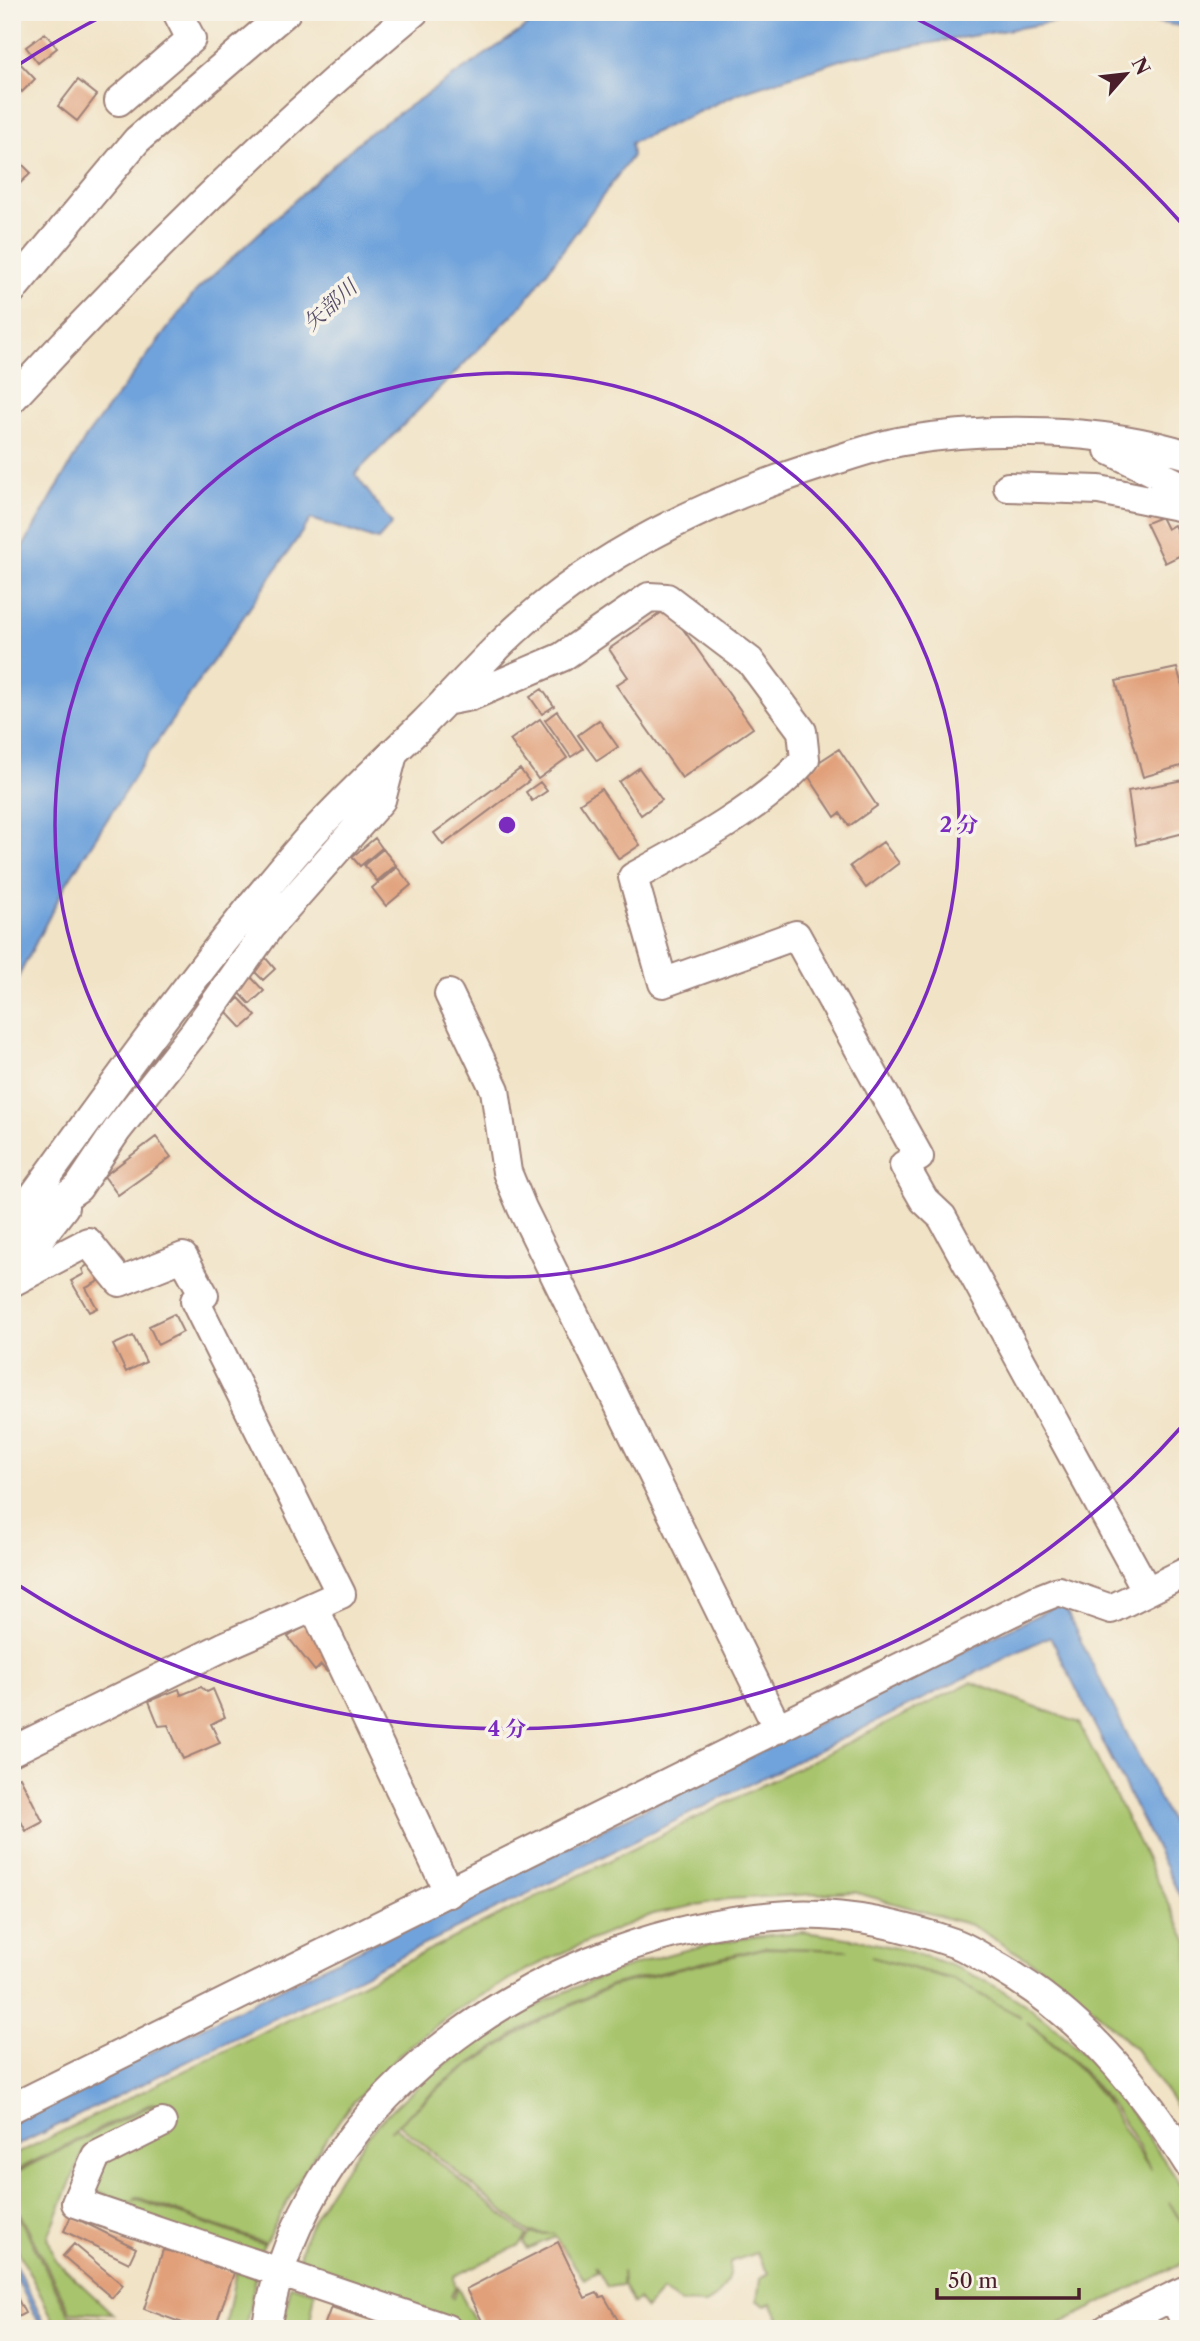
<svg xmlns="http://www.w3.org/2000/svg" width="1200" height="2341" viewBox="0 0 1200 2341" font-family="'Libre Caslon Text','Noto Serif JP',serif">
<rect width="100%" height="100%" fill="#f7f3e8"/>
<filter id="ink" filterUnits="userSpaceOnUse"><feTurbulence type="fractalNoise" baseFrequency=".0143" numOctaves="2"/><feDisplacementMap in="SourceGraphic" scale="14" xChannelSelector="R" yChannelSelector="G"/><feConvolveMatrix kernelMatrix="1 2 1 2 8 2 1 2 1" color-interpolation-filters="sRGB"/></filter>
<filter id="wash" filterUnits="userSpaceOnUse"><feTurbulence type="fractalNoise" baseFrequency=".00686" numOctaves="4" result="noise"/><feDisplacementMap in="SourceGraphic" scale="28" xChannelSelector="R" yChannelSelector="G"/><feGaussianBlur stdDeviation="1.57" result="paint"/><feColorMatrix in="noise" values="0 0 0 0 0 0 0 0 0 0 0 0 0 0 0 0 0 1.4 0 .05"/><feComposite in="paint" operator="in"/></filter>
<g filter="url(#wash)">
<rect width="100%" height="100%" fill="#f1e3c6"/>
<path fill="#a8c56d" stroke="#79724c" stroke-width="2" fill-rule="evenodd" d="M971 1682 1079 1723 1188 1942V2123L1135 2049 1065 1982 971 1925 854 1892 727 1899 653 1914 591 1940 528 1969 453 2012 400 2054 348 2108 305 2169 265 2243 136 2197 134 2201 136 2199 264 2244 259 2257 94 2203 90 2190 133 2203 90 2189 101 2163 169 2127 177 2112 152 2103 12 2172V2156Z
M802 1932C960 1949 1061 2001 1148 2137 1161 2157 1179 2178 1187 2200 1190 2209 1188 2222 1188 2232L1169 2202 1188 2235V2260L1049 2329H770L779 2318 771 2303 765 2305 757 2301 760 2279 768 2273 756 2253 730 2262C730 2282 723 2294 705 2304L681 2303 662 2291 646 2309 638 2299 633 2304 623 2284 622 2270V2285L607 2287 595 2266 597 2272 584 2279 555 2237 527 2249 524 2242 530 2234H555L528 2232 399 2124 447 2081 533 2024 612 1986 765 1948 849 1950 765 1947 611 1985 532 2023 446 2080 390 2131 396 2127 527 2235 520 2245 454 2276 455 2287 451 2295 453 2298 457 2287 479 2329 317 2278 298 2269C299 2235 326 2196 345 2169 355 2155 365 2138 376 2126 487 2009 644 1943 802 1932ZM871 1957 953 1979 1021 2017 954 1980ZM1027 2022C1078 2058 1125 2114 1151 2171L1103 2097 1070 2059Z
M152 2105 161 2109 85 2147 48 2237 55 2260 113 2314 70 2312 12 2198V2174Z
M12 2203 69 2315 181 2329H58L12 2239Z
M236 2271 256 2276 245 2329H225Z
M291 2285 315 2292 309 2329H282Z"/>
<path fill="#6fa3db" stroke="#5c6183" stroke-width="2" d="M548 12H1188V27L1100 14 850 57 739 93 631 143 632 156 524 303 355 474 392 524 378 540 311 519 148 755 65 886 12 989V566L86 437 196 291 365 136Z
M1062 1603 1188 1857V1912L1050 1636 12 2148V2121Z
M12 2258 47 2329H42L12 2269Z"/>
<g id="blocks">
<path fill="#e1a07a" d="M45 33 57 48 38 63 26 47Z
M17 60 35 79 22 92 12 82V65Z
M78 80 97 95 77 121 58 106Z
M18 160 31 173 12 191V163Z
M1161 517 1167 529 1174 525 1187 552 1165 563 1146 523Z
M1188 528V543L1181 531Z
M668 608 753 728 682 778 616 685 628 677 609 649Z
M1177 668 1188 706V764L1143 777 1116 681Z
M542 689 554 706 542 714 530 697Z
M557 711 583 749 571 757 545 720Z
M540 719 567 758 538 779 510 740Z
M599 720 618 747 597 761 578 735Z
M839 749 877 806 849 826 840 813 835 817 805 771Z
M639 768 662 800 641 815 619 782Z
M520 769 529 781 443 845 434 833Z
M1188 779V832L1136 845 1128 791Z
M540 782 547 791 532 801 526 792Z
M601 789 640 845 619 859 580 803Z
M375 838 382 848 360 866 352 857Z
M883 842 899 863 866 888 850 866Z
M383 849 396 865 377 881 364 865Z
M397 867 411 885 386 906 372 888Z
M264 956 275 969 263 980 251 968Z
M251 977 264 991 250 1004 237 990Z
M239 998 256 1016 242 1028 226 1011Z
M156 1137 171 1157 118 1195 104 1176Z
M89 1264 99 1281 86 1288 97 1308 89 1312 71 1281 84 1274 82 1269Z
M174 1314 183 1332 158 1345 149 1326Z
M133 1336 146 1362 126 1372 113 1345Z
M306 1625 337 1663 327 1672 321 1665 315 1671 288 1637Z
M201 1687 207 1692 213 1689 225 1717 211 1724 220 1743 183 1759 168 1725 159 1726 149 1701 179 1689 181 1695Z
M20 1777 43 1822 26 1831 12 1804V1780Z
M71 2216 136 2248 129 2263 64 2231Z
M558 2242 585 2298 597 2293 600 2297 604 2296 623 2329H486L466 2289Z
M74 2244 123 2285 112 2298 63 2256Z
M163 2250 204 2259V2263L234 2273 214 2329H199L144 2309Z
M12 2288 25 2313 12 2320Z
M331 2307 395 2328V2329H323Z"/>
</g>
</g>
<g filter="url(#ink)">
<use href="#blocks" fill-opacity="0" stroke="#9e8178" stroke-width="2"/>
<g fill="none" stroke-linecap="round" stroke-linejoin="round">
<defs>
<path id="minor" d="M119 101 191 39 177 12
M12 290 137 140 286 12
M12 399C137 264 272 130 414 12
M1109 450 1188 489
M1008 487 1099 490 1188 508
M445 701 471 696 562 657 649 597 667 598 750 661 802 731 805 759C768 804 685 849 633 877L663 983 796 935 919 1157 904 1165 924 1200 942 1217 1147 1591
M449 994 495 1090 507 1172 522 1208 778 1729
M12 1225C107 1095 200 963 306 841 342 800 384 762 423 724 464 683 502 638 548 602 628 539 726 495 823 464 849 456 876 446 903 441 991 426 1102 428 1188 455
M18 1229 78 1188 117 1130 193 1034 269 927 381 800 393 754
M12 1274 64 1207
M12 1282 88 1242 120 1282 183 1257 204 1295 195 1301 341 1594 305 1610
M12 1751 225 1646 314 1607 449 1893
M12 2108 1036 1600 1059 1591 1111 1609 1188 1571
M162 2123 96 2156 76 2203 447 2329
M1173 2297 1188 2326
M266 2329C306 2087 558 1928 790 1915 846 1912 905 1926 957 1944 972 1950 986 1960 1000 1968 1081 2014 1139 2085 1188 2163
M1107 2329 1188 2289"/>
</defs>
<use href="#minor" stroke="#9e8178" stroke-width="32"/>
<use href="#minor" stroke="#fff" stroke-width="28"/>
</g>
</g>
<g fill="none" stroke="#7b2cbf" stroke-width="3.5">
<circle cx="507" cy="825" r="452"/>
<path d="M1184 1424A904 904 0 0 1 15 1583M15 67A904 904 0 0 1 111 12M903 12A904 904 0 0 1 1184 226"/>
</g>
<g text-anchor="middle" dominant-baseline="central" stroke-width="7" stroke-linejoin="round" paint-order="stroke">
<g font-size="21" font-style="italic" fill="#574d69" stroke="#f7f3e8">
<text transform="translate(330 305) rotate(-42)">矢部川</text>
</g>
</g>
<circle cx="507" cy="825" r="10" fill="#7b2cbf" stroke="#f7f3e8" stroke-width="3.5"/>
<g font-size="21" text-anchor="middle" font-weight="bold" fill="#7b2cbf" stroke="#f7f3e8" stroke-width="7" stroke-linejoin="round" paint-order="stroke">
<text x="959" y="832">2 分</text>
<text x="507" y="1736">4 分</text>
</g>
<rect width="1200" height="2341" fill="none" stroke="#f7f3e8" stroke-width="42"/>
<g transform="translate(1126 74) rotate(62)" stroke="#f7f3e8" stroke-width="5" paint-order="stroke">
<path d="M0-5L12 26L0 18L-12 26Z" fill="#4a1f2b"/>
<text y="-10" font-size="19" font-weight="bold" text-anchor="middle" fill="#4a1f2b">N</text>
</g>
<path d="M937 2288v10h142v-10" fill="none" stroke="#4a1f2b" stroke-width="3.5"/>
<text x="948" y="2288" font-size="21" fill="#4a1f2b" stroke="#f7f3e8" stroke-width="5" paint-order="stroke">50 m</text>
</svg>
